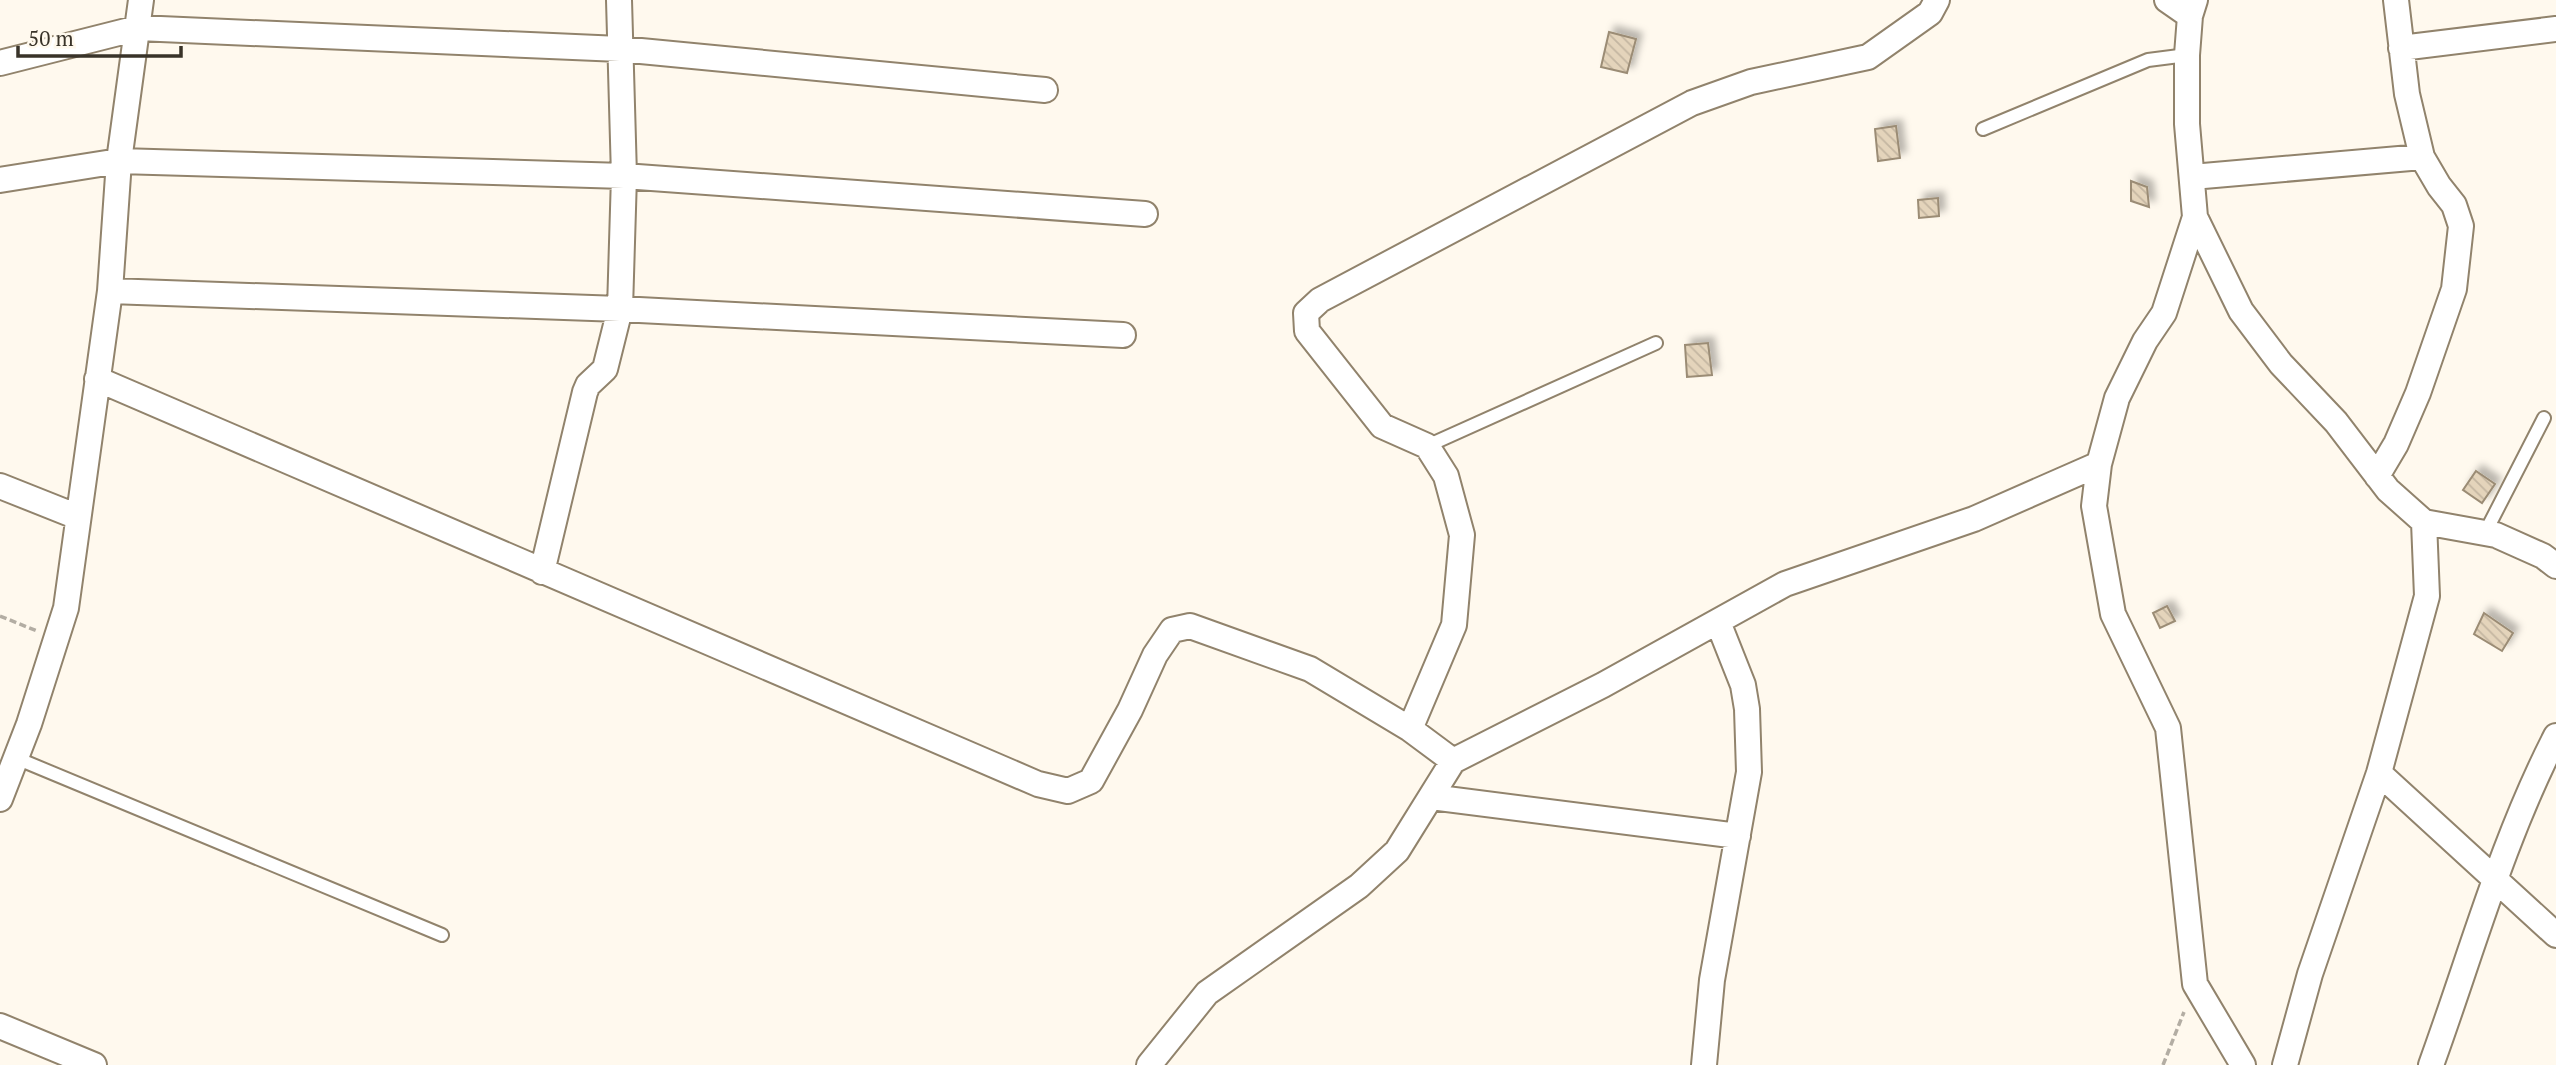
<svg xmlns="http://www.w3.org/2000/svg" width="2556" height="1065" viewBox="0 0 2556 1065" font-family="'PT Serif',serif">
<defs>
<pattern id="building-back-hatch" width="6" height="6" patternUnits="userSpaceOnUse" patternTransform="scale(1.75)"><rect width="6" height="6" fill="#e4d4bb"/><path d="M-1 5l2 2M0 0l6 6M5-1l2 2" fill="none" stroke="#c4b6a1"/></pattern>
<filter id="shadow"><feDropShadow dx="6" dy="-6" stdDeviation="3.5" flood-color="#0004"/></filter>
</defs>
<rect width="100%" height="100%" fill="#fff9ee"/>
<path fill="url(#building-back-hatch)" stroke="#9b8c75" stroke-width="2" filter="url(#shadow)" d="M1609 32 1636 39 1627 73 1601 67Z
M1896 126 1900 158 1878 161 1875 129Z
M2131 181 2147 187 2149 207 2131 201Z
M1938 198 1939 216 1919 218 1918 200Z
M1708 343 1712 375 1687 377 1685 345Z
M2476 471 2495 484 2482 503 2463 490Z
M2167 606 2175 621 2160 628 2153 613Z
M2484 613 2513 633 2502 651 2474 634Z"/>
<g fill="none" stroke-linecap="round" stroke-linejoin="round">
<defs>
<path id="service" d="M1983 129 2148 60 2187 55
M1427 446 1656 343
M2485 533 2544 418
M16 758 442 935"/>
<path id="minor" d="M2167 0 2190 16
M2195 0 2190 16 2187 55V124L2195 217 2164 313 2145 341 2117 398 2099 464 2094 506 2113 614 2168 728 2195 984 2243 1065
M2401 48 2556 29
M0 63 138 28 620 49 1045 90
M2192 177 2422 157
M0 180 119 161 624 176 1145 214
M2195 217 2241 311 2281 364 2336 422 2388 490 2424 522 2496 535 2543 556 2556 566
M110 291 620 309 1123 335
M97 379 1038 784 1068 791 1091 781 1130 710 1155 655 1172 630 1190 626 1310 669 1410 729 1453 761 1397 851 1359 886 1207 993 1149 1065
M2377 476 2396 444 2418 393 2454 289 2461 226 2454 205 2439 186 2422 157 2407 94 2396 0
M0 486 78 517
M542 572 585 392 588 385 605 369 620 309 624 176 619 0
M1410 729 1454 625 1462 535 1446 476 1427 446 1382 426 1307 331 1306 313 1320 300 1692 103 1751 82 1868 57 1930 13 1937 0
M1453 761 1603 685 1785 584 1974 519 2099 464
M2379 773 2556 935
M1431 797 1738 836
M0 799 29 724 66 608 110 291 119 161 141 0
M0 1026 94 1065
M1704 1065 1712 980 1749 772 1747 709 1743 685 1718 622
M2285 1065 2310 974 2379 773 2427 596 2424 522
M2431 1065C2471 955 2502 841 2556 736"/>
</defs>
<use href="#service" stroke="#91836c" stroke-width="16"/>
<use href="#minor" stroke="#91836c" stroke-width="28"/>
<path stroke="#b3ada3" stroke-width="3.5" stroke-dasharray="7 3.5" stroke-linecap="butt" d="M0 616 37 631
M2163 1065 2184 1012"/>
<use href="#service" stroke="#fff" stroke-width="12"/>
<use href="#minor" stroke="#fff" stroke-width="24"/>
</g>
<path d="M18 46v10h163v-10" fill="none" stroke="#393329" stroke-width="3.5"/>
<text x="28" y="46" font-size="21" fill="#393329" stroke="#fff9ee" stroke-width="5" paint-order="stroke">50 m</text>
</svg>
